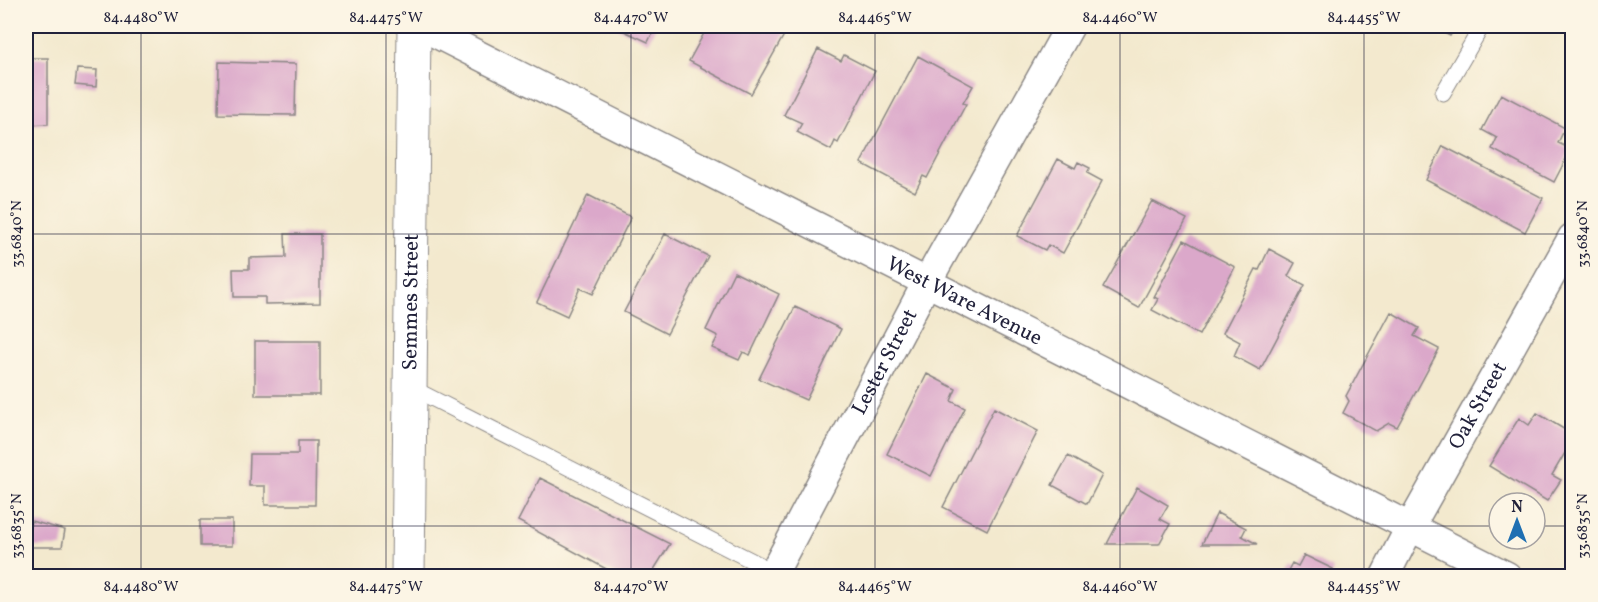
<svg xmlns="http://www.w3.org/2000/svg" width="1598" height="602" viewBox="0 0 1598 602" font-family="Vollkorn,serif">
<rect width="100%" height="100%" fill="#fcf5e5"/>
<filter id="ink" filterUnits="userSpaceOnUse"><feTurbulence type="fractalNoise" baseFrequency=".0167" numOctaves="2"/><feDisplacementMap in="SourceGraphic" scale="12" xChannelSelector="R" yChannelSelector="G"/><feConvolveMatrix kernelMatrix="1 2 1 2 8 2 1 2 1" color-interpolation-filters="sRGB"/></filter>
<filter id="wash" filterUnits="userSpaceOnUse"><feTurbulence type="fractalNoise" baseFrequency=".008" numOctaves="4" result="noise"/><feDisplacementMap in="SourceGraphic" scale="24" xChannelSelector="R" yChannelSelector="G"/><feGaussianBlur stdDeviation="1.35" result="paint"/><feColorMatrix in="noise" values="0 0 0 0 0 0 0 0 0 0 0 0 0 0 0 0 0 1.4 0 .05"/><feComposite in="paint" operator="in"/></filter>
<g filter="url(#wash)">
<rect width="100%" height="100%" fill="#f3e9ce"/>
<g id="blocks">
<path fill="#dba8ca" d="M613 26H656L648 42Z
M708 26 719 30 722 26H783L788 28 751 94 689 61Z
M1430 26H1456L1450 36Z
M818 49 841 61 844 55 875 71 838 143 835 141 831 150 797 132 802 123 784 115Z
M918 56 973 86 963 103 966 104 927 178 923 176 915 192 861 163Z
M26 58H48V124L27 125Z
M219 62 296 64 295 115 218 114Z
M77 69 97 70 96 87 75 85Z
M1501 94 1565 128 1558 143 1571 149 1554 182 1492 149 1497 138 1482 130Z
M1443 146 1543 198 1525 232 1426 180Z
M1058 159 1075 168 1078 162 1090 168 1087 173 1102 181 1063 253 1048 245 1045 250 1017 236Z
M588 195 631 217 593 294 580 288 567 316 537 302Z
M1152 201 1187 219 1139 308 1103 288Z
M285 234H320V303L265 304V297H234L233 269H249V258L286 257Z
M665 234 708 256 667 334 624 312Z
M1184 240 1235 267 1199 335 1152 310 1158 299 1154 297Z
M1269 249 1295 263 1288 276 1305 285 1260 370 1234 356 1240 342 1223 333 1256 269 1259 270Z
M734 272 779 294 750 355 743 352 739 360 712 348 718 336 706 330Z
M795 307 841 329 806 400 759 379Z
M1391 312 1419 328 1414 336 1439 349 1397 427 1389 423 1376 431 1343 413 1349 401 1346 396Z
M255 341H320V395H255Z
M927 374 956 389 951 401 965 408 931 476 887 454Z
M994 408 1038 431 987 530 943 507Z
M1537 413 1572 434V441L1552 475 1561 480 1547 501 1489 466 1519 418 1529 425Z
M298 441H316L315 505H265V486H249L250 454H298Z
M1068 456 1102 475 1087 504 1052 485Z
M540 478 670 544 650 576H619L518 521Z
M1137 487 1168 505 1160 519 1170 524 1159 544H1107Z
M1217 513 1246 528 1242 536 1257 544H1202Z
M200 520H232V546H200Z
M31 521 65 530 62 547H26Z
M1304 555 1333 569 1331 576H1285L1292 563 1298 566Z"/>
</g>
</g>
<g filter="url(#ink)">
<use href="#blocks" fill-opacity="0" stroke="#8a8684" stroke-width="1.5"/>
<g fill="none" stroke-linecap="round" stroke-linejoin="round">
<defs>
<path id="lane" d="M1443 93 1482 26
M410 387 774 572"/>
<g id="street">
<path id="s1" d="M421 26 1507 576"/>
<path id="s2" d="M772 576 927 282 1070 26"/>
<path id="s3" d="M1385 576 1410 527 1572 238"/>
</g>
<g id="secondary">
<path id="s4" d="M408 576 414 26"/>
</g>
</defs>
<use href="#lane" stroke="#8a8684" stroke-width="17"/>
<use href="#street" stroke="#8a8684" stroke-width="31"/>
<use href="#secondary" stroke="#8a8684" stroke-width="35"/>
<use href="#lane" stroke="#fff" stroke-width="15"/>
<use href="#street" stroke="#fff" stroke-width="28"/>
<use href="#secondary" stroke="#fff" stroke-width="33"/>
</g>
</g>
<path fill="none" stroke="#22223b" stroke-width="1.5" stroke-opacity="0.45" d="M141 26V576M386 26V576M631 26V576M875 26V576M1120 26V576M1364 26V576M26 234H1572M26 526H1499M1535 526H1572"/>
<g text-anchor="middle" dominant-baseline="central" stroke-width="4.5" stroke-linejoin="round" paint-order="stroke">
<g font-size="21" fill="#22223b" stroke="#fcf5e5">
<text stroke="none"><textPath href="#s4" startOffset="274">Semmes Street</textPath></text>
<text stroke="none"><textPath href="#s1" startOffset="609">West Ware Avenue</textPath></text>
<text stroke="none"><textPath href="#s2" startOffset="242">Lester Street</textPath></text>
<text stroke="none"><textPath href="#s3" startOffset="194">Oak Street</textPath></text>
</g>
</g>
<rect width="1598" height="602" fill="none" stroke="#fcf5e5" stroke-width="66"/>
<g transform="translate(1517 521)"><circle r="28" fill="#fcf5e5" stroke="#a5a1a1" stroke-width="1.5"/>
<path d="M0-4.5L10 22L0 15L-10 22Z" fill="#1f6fb2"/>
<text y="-9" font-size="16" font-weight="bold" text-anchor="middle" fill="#22223b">N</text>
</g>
<rect x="33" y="33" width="1532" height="536" fill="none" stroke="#22223b" stroke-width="2"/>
<g font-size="15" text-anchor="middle" fill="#22223b">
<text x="141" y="22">84.4480°W</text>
<text x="386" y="22">84.4475°W</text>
<text x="631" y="22">84.4470°W</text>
<text x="875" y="22">84.4465°W</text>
<text x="1120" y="22">84.4460°W</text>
<text x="1364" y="22">84.4455°W</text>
<text transform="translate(16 234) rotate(-90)" y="5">33.6840°N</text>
<text transform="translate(1582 234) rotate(-90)" y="5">33.6840°N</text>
<text transform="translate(16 526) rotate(-90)" y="5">33.6835°N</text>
<text transform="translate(1582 526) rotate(-90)" y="5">33.6835°N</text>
<text x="141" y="591">84.4480°W</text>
<text x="386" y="591">84.4475°W</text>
<text x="631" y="591">84.4470°W</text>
<text x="875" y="591">84.4465°W</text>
<text x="1120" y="591">84.4460°W</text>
<text x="1364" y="591">84.4455°W</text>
</g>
</svg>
